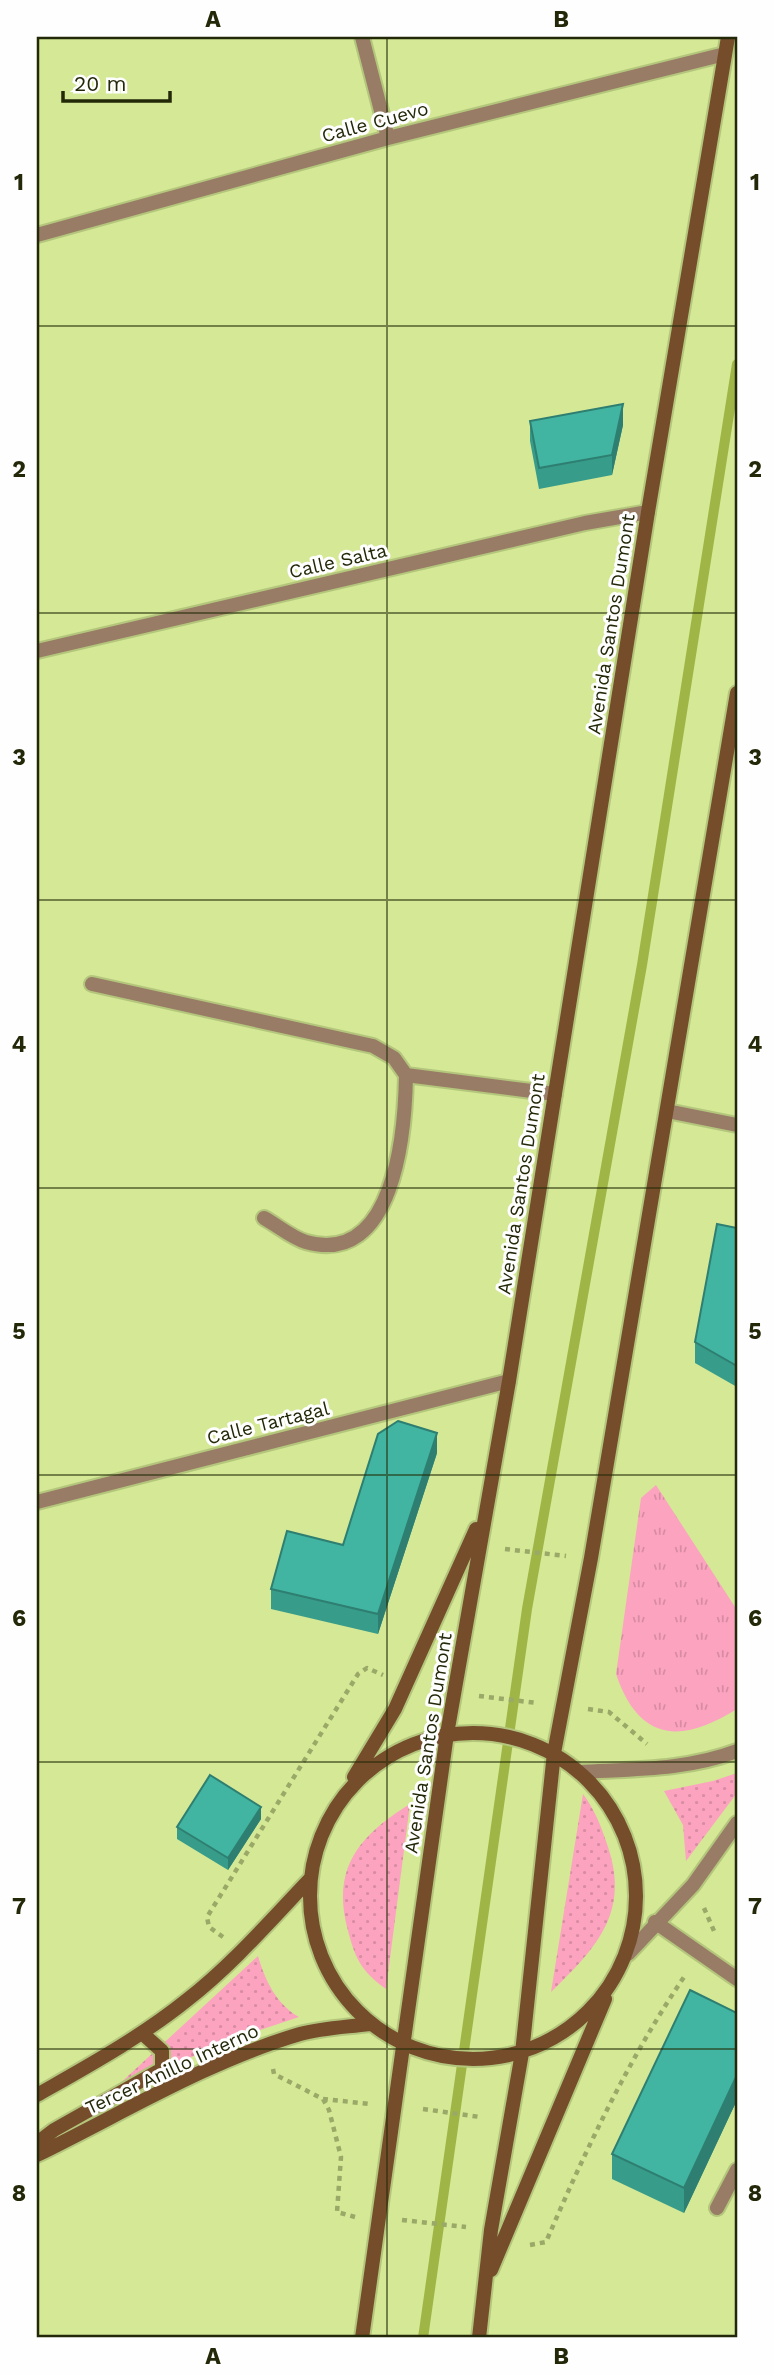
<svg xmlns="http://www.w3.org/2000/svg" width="774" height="2375" viewBox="0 0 774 2375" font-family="'Work Sans',sans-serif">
<defs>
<pattern id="grass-dots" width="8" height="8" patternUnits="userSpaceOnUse" patternTransform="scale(1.75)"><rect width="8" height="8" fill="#fca3bf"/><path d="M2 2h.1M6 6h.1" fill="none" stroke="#d88ca3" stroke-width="1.8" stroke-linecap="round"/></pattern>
<pattern id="park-tufts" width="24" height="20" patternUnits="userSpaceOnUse" patternTransform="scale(1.75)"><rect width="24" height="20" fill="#fca3bf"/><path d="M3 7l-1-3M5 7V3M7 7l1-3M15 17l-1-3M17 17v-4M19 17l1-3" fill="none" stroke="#d88ca3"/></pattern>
</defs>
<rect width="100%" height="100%" fill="#d4e896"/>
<path fill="url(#grass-dots)" d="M737 1773V1793L686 1861 683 1825 664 1791 713 1781Z
M583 1794C596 1812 601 1826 608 1847 630 1913 596 1948 551 1992Z
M410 1804 386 1989C360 1970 355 1958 347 1927 332 1867 360 1835 410 1804Z
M258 1956C265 1980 276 2004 299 2017L248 2034 115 2088Z"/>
<path fill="url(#park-tufts)" d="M656 1485 737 1610V1709C681 1744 639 1742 616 1674L641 1498Z"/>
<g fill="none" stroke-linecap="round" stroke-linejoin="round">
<path stroke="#9fb646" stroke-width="10" d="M423 2338 527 1609 642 965 737 364"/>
<defs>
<path id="service" d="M92 984 373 1046 394 1058 406 1075
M667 1111 737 1125
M264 1218C277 1225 292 1238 306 1242 394 1267 405 1134 406 1075L555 1094
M655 1922 737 1979
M717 2208 737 2170"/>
<path id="minor" d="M362 37 388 138
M37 235 388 138 725 54
M37 651 585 523 648 512
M37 1502 509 1381"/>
<path id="tertiary" d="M581 1772C634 1769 687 1770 737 1751
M628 1954 693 1885 737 1823"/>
<path id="secondary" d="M310 1896a163 163 0 1 1 326 0a163 163 0 1 1-326 0Z
M354 1777 395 1709 476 1529
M37 2095C88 2066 141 2037 187 2000 232 1965 270 1921 310 1879
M37 2143 54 2130 162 2069V2051L142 2033
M37 2155C123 2113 208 2061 300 2034 322 2028 347 2027 369 2024
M491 2270 605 1999
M362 2338 447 1734 509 1381 648 512 728 37
M479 2338 491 2230 522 2053 554 1753 591 1558 737 693"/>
</defs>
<use href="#service" stroke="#b4c67c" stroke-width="18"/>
<use href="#minor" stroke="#b4c67c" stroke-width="18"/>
<use href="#tertiary" stroke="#b4c67c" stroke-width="18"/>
<use href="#secondary" stroke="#b4c67c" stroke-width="18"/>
<path stroke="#9aa967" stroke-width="4.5" stroke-dasharray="5 5" stroke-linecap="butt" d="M505 1549 566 1556
M479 1696 537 1703
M588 1709 609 1712 647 1744
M704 1908 714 1931
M223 1937 209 1927 207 1917 358 1674 367 1668 383 1675
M273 2069 274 2074 323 2099 370 2104
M323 2099 329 2110 341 2157 337 2212 355 2217
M423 2109 480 2117
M402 2220 466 2227
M530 2245 546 2242C586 2149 629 2058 686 1974"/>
<use href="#service" stroke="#987c65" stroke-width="14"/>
<use href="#minor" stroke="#987c65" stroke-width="14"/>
<use href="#tertiary" stroke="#987c65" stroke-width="14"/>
<use href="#secondary" stroke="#754d2b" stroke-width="14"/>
</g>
<path fill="#389c8a" d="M530 421 623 425 612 475 539 489 530 441Z
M737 1228V1387L695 1363V1342Z
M437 1453 378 1634 271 1609V1589L343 1545Z
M261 1819 228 1870 177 1839V1827Z
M737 2013V2100L684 2213 612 2179V2154Z"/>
<path fill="#2e7f71" d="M623 404V425L612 475V455Z
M437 1433V1453L378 1634V1614Z
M261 1807V1819L228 1870V1858Z
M737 2075V2100L684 2213V2188Z"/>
<path fill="#41b5a1" stroke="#2e7f71" stroke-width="2" d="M623 404 612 455 539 468 530 421Z
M717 1224 737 1228V1366L695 1342Z
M398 1421 437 1433 378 1614 271 1589 287 1531 343 1545 378 1434Z
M210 1775 261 1807 228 1858 177 1827Z
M690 1990 737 2013V2075L684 2188 612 2154Z"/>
<path fill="none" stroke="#232908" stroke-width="2" stroke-opacity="0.55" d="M387 37V2338M37 326H737M37 613H737M37 900H737M37 1188H737M37 1475H737M37 1762H737M37 2049H737"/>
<g text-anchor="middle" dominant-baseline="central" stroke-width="6" stroke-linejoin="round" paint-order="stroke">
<g font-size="19" fill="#232908" stroke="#fefefe">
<text transform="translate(375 122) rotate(-15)">Calle Cuevo</text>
<text transform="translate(338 561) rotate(-13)">Calle Salta</text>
<text transform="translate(611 624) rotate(-81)">Avenida Santos Dumont</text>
<text transform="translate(521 1184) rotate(-81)">Avenida Santos Dumont</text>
<text transform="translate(268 1423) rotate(-14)">Calle Tartagal</text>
<text transform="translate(428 1743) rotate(-81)">Avenida Santos Dumont</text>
<text transform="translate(172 2069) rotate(-25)">Tercer Anillo Interno</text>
</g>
</g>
<rect width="774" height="2375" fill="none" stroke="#fefefe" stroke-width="77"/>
<path d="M63 91v10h107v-10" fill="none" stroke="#232908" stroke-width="3.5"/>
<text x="74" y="91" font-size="21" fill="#232908" stroke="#fefefe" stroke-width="5" paint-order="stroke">20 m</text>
<rect x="38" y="38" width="698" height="2298" fill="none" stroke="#232908" stroke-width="2.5"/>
<g font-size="23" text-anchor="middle" font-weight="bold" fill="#232908">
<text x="213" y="27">A</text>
<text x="561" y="27">B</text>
<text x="19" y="190">1</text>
<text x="755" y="190">1</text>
<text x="19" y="477">2</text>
<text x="755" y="477">2</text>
<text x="19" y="765">3</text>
<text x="755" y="765">3</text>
<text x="19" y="1052">4</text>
<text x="755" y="1052">4</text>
<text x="19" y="1339">5</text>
<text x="755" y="1339">5</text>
<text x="19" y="1626">6</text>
<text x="755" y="1626">6</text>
<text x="19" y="1914">7</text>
<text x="755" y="1914">7</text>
<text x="19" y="2201">8</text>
<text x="755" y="2201">8</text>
<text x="213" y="2364">A</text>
<text x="561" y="2364">B</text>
</g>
</svg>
